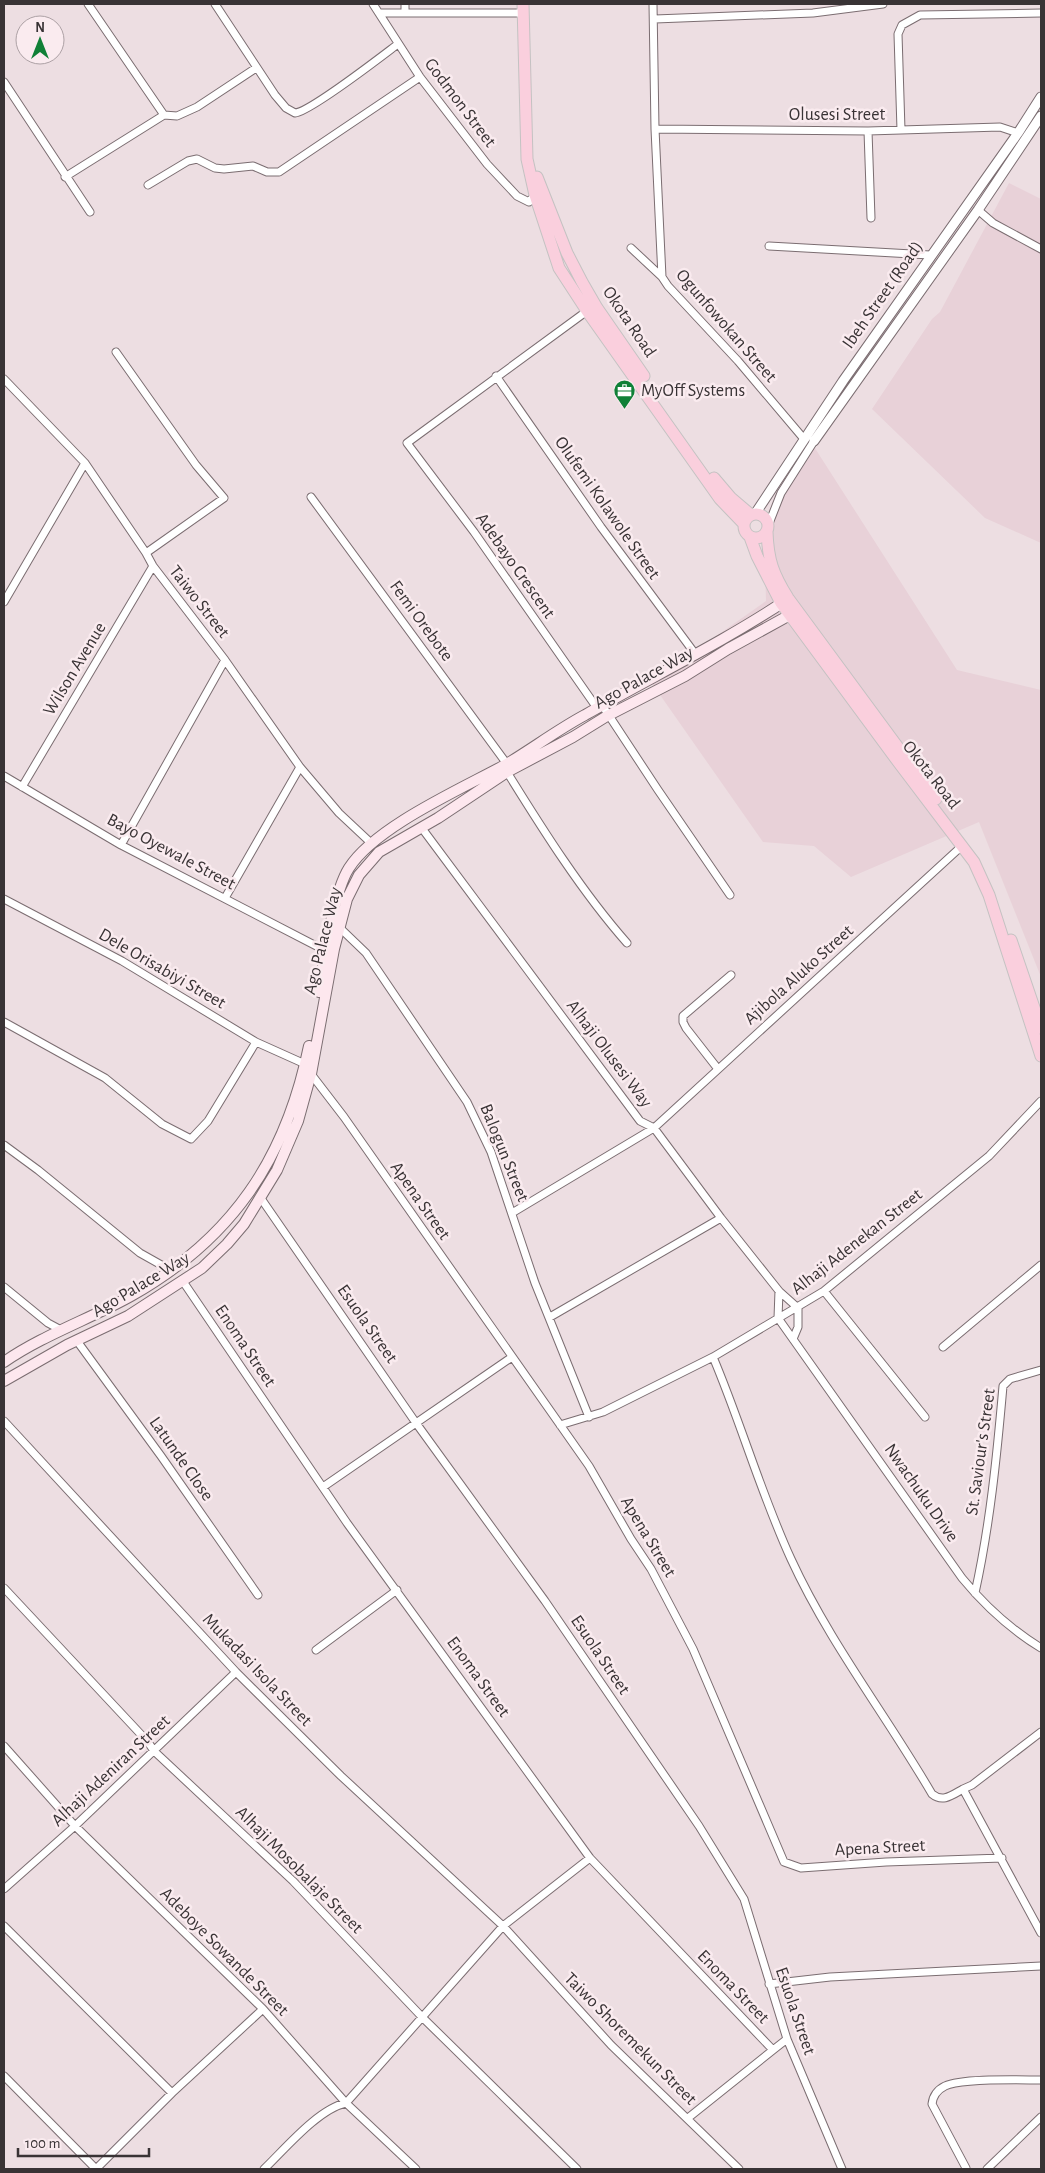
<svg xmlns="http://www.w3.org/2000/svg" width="1045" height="2173" viewBox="0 0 1045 2173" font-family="'Alegreya Sans',sans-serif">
<rect width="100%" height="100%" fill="#eddee2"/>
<path fill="#e8d1d8" d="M1009 183 1041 199V543L985 518 872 409 932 319 940 312Z
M811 442 957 670 1041 690V977L979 822 851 877 814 846 763 842 651 682 766 601 764 532Z"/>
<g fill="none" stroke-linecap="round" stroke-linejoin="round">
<defs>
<path id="minor" d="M88 4 164 115
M215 4 275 95 286 108 295 113C310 112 382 56 398 44
M373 4 420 77 487 164 517 196 529 202 535 195
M653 4 655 129 662 277 668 286 738 361 804 439
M405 11V4
M379 13H523
M655 19 813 13 883 4
M4 82 90 212
M655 129 868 131 1000 127 1018 133
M901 130 898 34 902 25 920 15 1041 13
M868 131 871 218
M65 177 164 115 177 116 197 107 256 68
M148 185 188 161 197 159 215 168 224 169 253 166 267 172H279L420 77
M978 210 993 223 1041 249
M769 246 930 255
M631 248 662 277
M587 311 407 443 474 532 597 708
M116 352 196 465 224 498 146 553
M496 376 601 527 696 655
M4 379 85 463 146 553 153 566 225 660 300 767 339 813 371 843
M311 497 507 764
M768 526 781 493 814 441
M4 602 85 463
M602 705 658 790 730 895
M507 772C543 830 582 892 627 943
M4 776 121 845 326 951
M22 787 153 566
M421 827 640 1121 654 1128 721 1218 779 1291 798 1308
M121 845 225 660
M225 898 300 767
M4 899 122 961 256 1042 305 1064
M340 928 366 953 467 1102 491 1152 535 1283 589 1417
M4 1022 105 1078 162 1124 191 1139 208 1121 256 1042
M718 1069 686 1028 683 1022V1016L731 975
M311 1074 344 1117 589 1466 631 1539 651 1569 693 1649 784 1862 801 1868 886 1862 1002 1858
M4 1145 38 1170 140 1253 172 1271
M260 1197 416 1423 545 1601 699 1826 744 1899 787 2039 842 2169
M512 1213 654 1128 963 845
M182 1280 347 1523 590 1858 773 2050 787 2039
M4 1287 48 1323 61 1330
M824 1291 925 1417
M550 1317 721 1218
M778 1318 962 1578C985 1606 1010 1629 1041 1648
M778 1318 779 1291
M793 1339 798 1327V1308
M77 1341 161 1456 258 1595
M943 1347 1041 1265
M713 1357C741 1423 761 1494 791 1559 829 1642 886 1715 932 1794 943 1803 952 1795 963 1789
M4 1421 236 1672 341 1776 503 1926 611 2045 739 2169
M560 1425 603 1412 713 1357 824 1291 989 1156 1041 1101
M323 1487 512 1357
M4 1588 148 1742 154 1751 293 1881 423 2018 577 2169
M975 1593C990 1525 997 1455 1003 1386L1010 1379 1041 1370
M316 1650 397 1590
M1041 1732 972 1785 963 1789 1041 1933
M4 1746 75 1826 263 2009 346 2103 416 2169
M4 1889 75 1826 236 1672
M4 1926 172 2093
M769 1984 830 1977 1041 1966
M4 2076 96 2169
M688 2118 773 2050
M966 2168 932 2104C933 2095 937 2090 945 2086 962 2078 1019 2080 1041 2080
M96 2169 172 2093 263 2009
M264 2169C285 2149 318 2109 346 2103L503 1926 590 1858
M987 2169 1041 2117"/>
<path id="tertiary" d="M814 441 978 210 1041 116
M755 514 843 381 1018 133 1041 97"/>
<path id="secondary" d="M319 992C324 961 333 893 349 868 375 827 461 789 505 765 532 749 557 730 585 715 653 676 722 643 788 599
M4 1362C43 1335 90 1319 131 1296 232 1239 286 1159 309 1046
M4 1381 67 1345 128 1316 202 1268 227 1244 244 1224 277 1170 298 1121 311 1074 334 949 347 899 359 875 379 852 438 818 507 772 573 737 607 716 685 676 728 649 797 611"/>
<path id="primary" d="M523 4 527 159 535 195 559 268 587 311 720 499 744 524
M537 177 567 253 582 282 597 308 644 376
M714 478 731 498 751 515
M744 526a12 12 0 1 1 24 0a12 12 0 1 1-24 0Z
M767 532C768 560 773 574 788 598L936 799
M750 537 757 556 781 603 899 763 974 862 989 895 1041 1056
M1011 940 1041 1028"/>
</defs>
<use href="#minor" stroke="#7b6d71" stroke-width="9"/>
<use href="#tertiary" stroke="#7b6d71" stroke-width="11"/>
<use href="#secondary" stroke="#7b6d71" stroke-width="12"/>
<use href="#primary" stroke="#c4c2c2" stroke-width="13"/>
<use href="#minor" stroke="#fff" stroke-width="7"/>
<use href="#tertiary" stroke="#fff" stroke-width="9"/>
<use href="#secondary" stroke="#fde7ee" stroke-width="10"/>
<use href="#primary" stroke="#facfdd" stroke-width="11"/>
</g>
<defs>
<symbol id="office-pin" viewBox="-11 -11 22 30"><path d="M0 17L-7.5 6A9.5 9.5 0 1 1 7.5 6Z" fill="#108037" stroke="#faebef"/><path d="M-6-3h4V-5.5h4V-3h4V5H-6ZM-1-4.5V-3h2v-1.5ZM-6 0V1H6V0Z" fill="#fff"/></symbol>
</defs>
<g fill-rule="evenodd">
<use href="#office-pin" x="612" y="378" width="25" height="34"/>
</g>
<g text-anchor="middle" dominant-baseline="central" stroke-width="5" stroke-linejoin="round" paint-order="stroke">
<g font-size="18" fill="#393335" stroke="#faebef">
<text transform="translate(460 103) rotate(53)">Godmon Street</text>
<text x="837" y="115">Olusesi Street</text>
<text transform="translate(883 295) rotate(-55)">Ibeh Street (Road)</text>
<text transform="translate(629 322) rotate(56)">Okota Road</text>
<text transform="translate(726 326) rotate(49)">Ogunfowokan Street</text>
<text transform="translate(607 508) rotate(55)">Olufemi Kolawole Street</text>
<text transform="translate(515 566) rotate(55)">Adebayo Crescent</text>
<text transform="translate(199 602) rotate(52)">Taiwo Street</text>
<text transform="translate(421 621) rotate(54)">Femi Orebote</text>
<text transform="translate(75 669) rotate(-59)">Wilson Avenue</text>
<text transform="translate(644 678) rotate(-29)">Ago Palace Way</text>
<text transform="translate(931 775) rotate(52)">Okota Road</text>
<text transform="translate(171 852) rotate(28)">Bayo Oyewale Street</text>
<text transform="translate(323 941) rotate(-76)">Ago Palace Way</text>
<text transform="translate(162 969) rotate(30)">Dele Orisabiyi Street</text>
<text transform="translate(799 975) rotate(-42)">Ajibola Aluko Street</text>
<text transform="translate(609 1054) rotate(53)">Alhaji Olusesi Way</text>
<text transform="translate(504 1153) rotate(68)">Balogun Street</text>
<text transform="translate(420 1201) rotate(55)">Apena Street</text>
<text transform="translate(857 1242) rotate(-38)">Alhaji Adenekan Street</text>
<text transform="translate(141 1285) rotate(-31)">Ago Palace Way</text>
<text transform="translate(367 1324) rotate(55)">Esuola Street</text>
<text transform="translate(245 1346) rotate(56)">Enoma Street</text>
<text transform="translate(981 1452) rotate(-82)">St. Saviour's Street</text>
<text transform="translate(181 1459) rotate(55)">Latunde Close</text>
<text transform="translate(921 1493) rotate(55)">Nwachuku Drive</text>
<text transform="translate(648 1537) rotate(59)">Apena Street</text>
<text transform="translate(600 1655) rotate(56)">Esuola Street</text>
<text transform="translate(257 1670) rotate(46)">Mukadasi Isola Street</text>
<text transform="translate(478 1677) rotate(54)">Enoma Street</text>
<text transform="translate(111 1771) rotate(-43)">Alhaji Adeniran Street</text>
<text transform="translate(880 1848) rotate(-3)">Apena Street</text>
<text transform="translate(299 1870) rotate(45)">Alhaji Mosobalaje Street</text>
<text transform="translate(224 1952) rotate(45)">Adeboye Sowande Street</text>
<text transform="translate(733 1987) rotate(46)">Enoma Street</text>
<text transform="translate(795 2011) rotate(71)">Esuola Street</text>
<text transform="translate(630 2039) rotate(45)">Taiwo Shoremekun Street</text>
</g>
<g font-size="18" fill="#393335" stroke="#faebef" text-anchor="start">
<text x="641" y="391">MyOff Systems</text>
</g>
</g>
<rect width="1045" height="2173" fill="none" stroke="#393335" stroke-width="10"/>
<g transform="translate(40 40)"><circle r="24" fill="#faebef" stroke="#ada1a5"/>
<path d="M0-4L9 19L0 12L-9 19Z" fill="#108037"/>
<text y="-8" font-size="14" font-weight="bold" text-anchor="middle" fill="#393335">N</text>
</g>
<path d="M18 2148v8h131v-8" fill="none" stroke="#393335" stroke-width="2.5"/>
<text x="25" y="2148" font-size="15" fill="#393335" stroke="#faebef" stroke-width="4" paint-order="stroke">100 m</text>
</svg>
